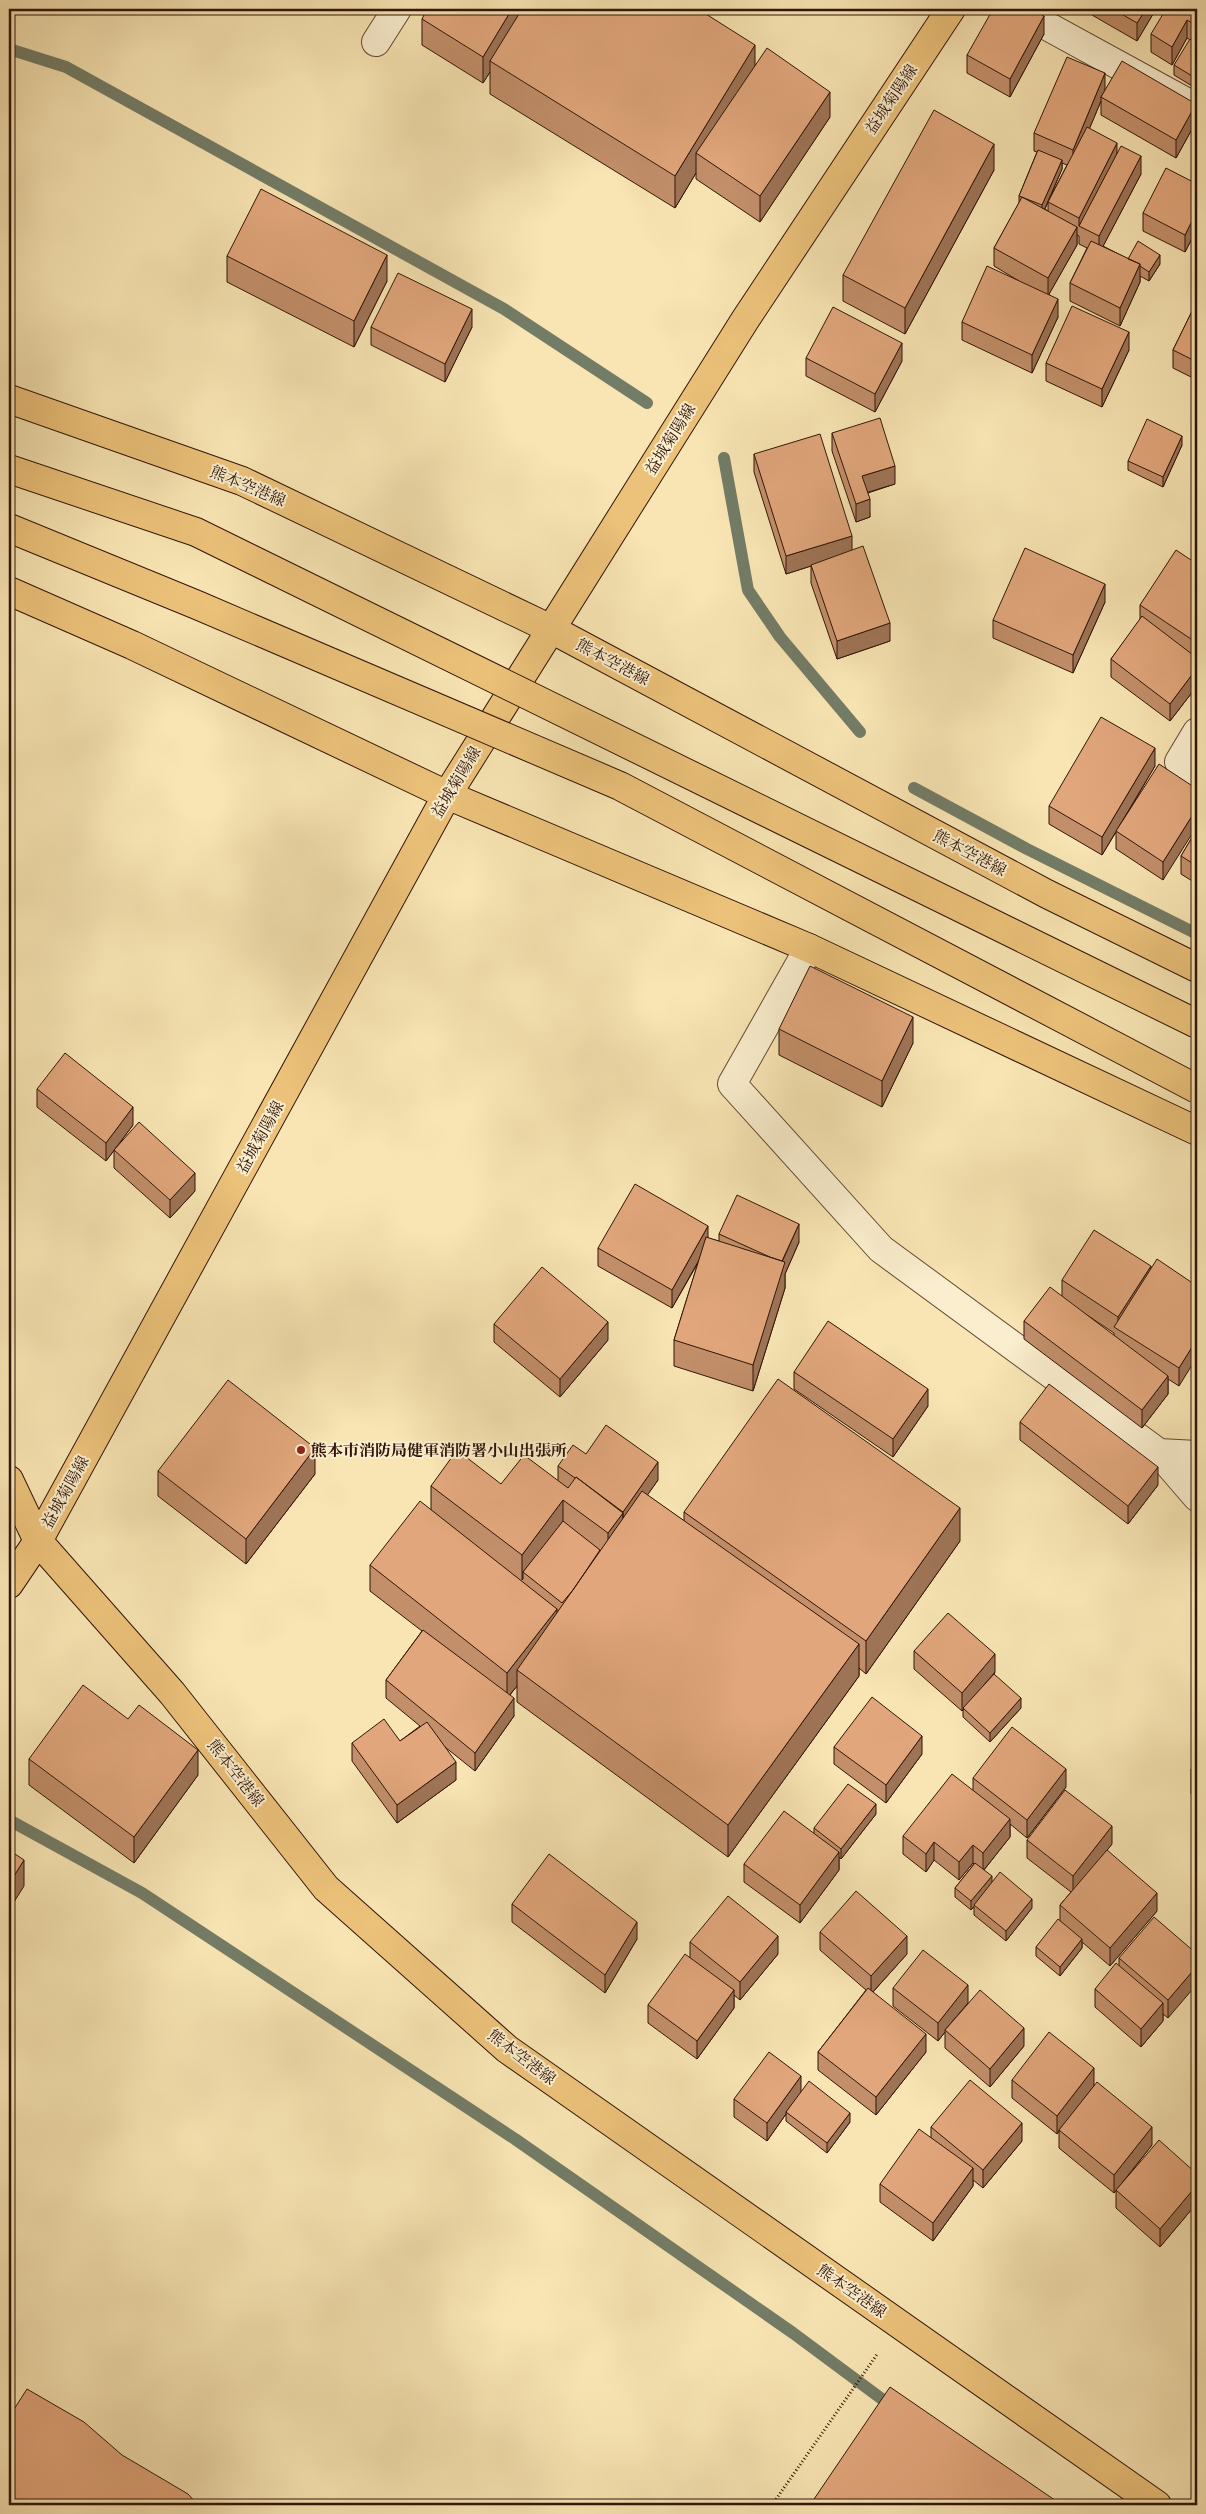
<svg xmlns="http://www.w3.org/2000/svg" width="1206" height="2514" viewBox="0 0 1206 2514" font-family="'EB Garamond','Noto Serif JP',serif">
<rect width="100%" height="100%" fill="#f8e5b3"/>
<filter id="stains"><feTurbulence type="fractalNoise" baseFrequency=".004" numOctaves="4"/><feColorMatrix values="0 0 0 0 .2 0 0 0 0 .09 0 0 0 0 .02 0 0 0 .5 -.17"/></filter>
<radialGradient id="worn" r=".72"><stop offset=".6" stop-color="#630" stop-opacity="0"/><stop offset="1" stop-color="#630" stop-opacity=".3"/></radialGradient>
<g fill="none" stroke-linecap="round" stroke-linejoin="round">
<path stroke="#737c67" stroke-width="12" d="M9 49 66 67 504 309 647 403
M724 458 748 590 780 637 860 732
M914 788 1027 849 1197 934
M9 1820 142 1893 515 2139 793 2333 894 2408"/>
<defs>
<path id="minor" d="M1016 9 1197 108
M376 42 397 9
M1197 732 1179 762 1197 773
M809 948 732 1084 881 1249 1159 1453 1197 1455
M1159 1453 1197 1497"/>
<path id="major" d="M9 399 242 481 551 629 1047 894 1197 968
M9 591 132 645 447 795 809 948 1197 1131
M9 1480 38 1541 172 1693 326 1888 507 2049 1157 2505
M9 1584 38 1541 447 795 745 320 951 9"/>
</defs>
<use href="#minor" stroke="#634933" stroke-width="30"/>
<use href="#major" stroke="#311508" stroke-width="30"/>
<path stroke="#311508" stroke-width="3" stroke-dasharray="1 2.5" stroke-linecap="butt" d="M772 2505 878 2353"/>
<use href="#minor" stroke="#faeece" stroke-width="28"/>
<use href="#major" stroke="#ecc27a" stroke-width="28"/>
<defs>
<path id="major-bridge" d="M9 469 196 532 1197 1024
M9 528 197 605 620 786 1197 1089"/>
</defs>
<use href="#major-bridge" stroke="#311508" stroke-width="30" stroke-linecap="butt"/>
<use href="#major-bridge" stroke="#ecc27a" stroke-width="28"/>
</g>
<path fill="#c28f6a" stroke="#311508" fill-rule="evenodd" d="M1092 9H1156L1137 41 1092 15Z
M1197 9V44L1187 38 1172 65 1151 52V34Z
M422 19 755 65 830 117 760 222 696 179V173L675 208 490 94V72L483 83 422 45Z
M1044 34 1010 97 967 73V55Z
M1197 44V89L1174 75V65Z
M1105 90 1196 122 1176 158 1101 115V101L1089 129 1141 174 1103 246 1128 259 1160 264 1149 281 1140 276V282L1120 326 1070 301V283L1087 248 1079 244V236L1077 235V245L1049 294 1058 317 1032 373 962 340V322L1019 281 994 266V248L1019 203V196L1037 152 1034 151V133ZM1062 163 1067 165 1048 202V211L1045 209 1062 169Z
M994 170 905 334 843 301V275Z
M1197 184V229L1185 252 1143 231V213Z
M227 256 387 281 354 347 227 282Z
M1197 301V380L1173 368V350Z
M371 327H472L445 382 371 345Z
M1129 350 1102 407 1046 381V363Z
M806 358 902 361 875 412 806 376Z
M832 433 895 484 868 493 870 517 856 522 832 451Z
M1182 445 1163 487 1128 470V461Z
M754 454 852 550 890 641 837 659 811 583V566L786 574 754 472Z
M1197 564V686L1170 721 1111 677V659L1140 620V605Z
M1105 602 1073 673 993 638V620Z
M1155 766 1120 826 1197 789 1163 880 1116 849V832L1102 855 1049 824V806Z
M1197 829V884L1181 874V856Z
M779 1029 913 1043 882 1107 779 1055Z
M37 1089 133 1125 106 1161 37 1107Z
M114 1150 195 1191 170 1218 114 1168Z
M719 1234 799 1242 785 1274V1288L753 1391 674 1366V1340L698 1263 672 1308 598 1266V1248L708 1238 719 1241Z
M1151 1269 1197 1286 1179 1386 1168 1379V1394L1142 1428 1024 1339V1321L1062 1296V1280ZM1081 1311 1114 1333V1336Z
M494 1324 608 1340 560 1397 494 1342Z
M794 1372 928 1406 893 1457 794 1389Z
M1020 1422 1158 1485 1128 1524 1020 1440Z
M586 1454 658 1480 647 1495 684 1521V1512L960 1541 866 1674 859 1668V1676L728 1857 517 1702V1686L510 1695 514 1716 475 1771 445 1747 456 1780 397 1823 352 1761V1743L400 1741 420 1726 386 1698V1680L422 1631 370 1591V1565L431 1510V1486L501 1484 558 1481V1466Z
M158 1471 315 1474 246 1564 158 1496Z
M914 1651 995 1672 994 1674 1021 1708 990 1742 963 1717V1709L962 1711 914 1669Z
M834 1747 922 1754 886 1803 834 1764Z
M29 1759 198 1775 134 1863 29 1785Z
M1197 1763V1801L1191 1794V1769Z
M973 1778 1066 1787 1027 1838 1010 1824V1837L984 1870 992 1883 1032 1908 1006 1941 974 1915V1907L971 1910 955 1897V1888L974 1864 973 1863 959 1880 934 1860 926 1872 903 1854V1836L973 1790Z
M876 1814 841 1859 839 1857V1870L800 1923 744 1882V1864L814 1833V1828Z
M1027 1840 1112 1844 1102 1856 1157 1911 1110 1966 1082 1942V1948L1060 1976 1036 1956V1947L1060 1921V1905L1071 1892 1027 1858Z
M512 1904 637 1939 605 1993 512 1922Z
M820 1932 907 1954 873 1992 926 2052 876 2115 818 2070V2052L866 1990 820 1950Z
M690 1942 778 1954 740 2000 734 1995V2008L697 2059 648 2023V2005L690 1958Z
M1197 1954 1168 2018 1163 2014V2021L1141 2047 1095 2007V1989L1119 1966V1958Z
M893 1988 968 2003 1024 2046 990 2087 945 2048V2032L938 2041 893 2006Z
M1012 2080 1094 2086 1083 2100 1152 2145 1120 2186 1197 2174V2203L1160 2247 1116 2208V2191L1114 2193 1059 2148V2131L1057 2134 1012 2098Z
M801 2092 850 2122 827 2153 786 2121V2114L767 2141 734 2117V2099Z
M931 2127 1022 2141 983 2188 973 2180V2186L933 2241 880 2202V2184L931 2138Z"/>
<path fill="#9e7456" stroke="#311508" d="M512 9H528L490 61V72L483 83V57Z
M1146 9H1156L1137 41V23Z
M1044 16V34L1010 97V79Z
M1187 20V38L1172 65V47Z
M755 45V77L696 153V173L675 208V176Z
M1105 73V91L1101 97V101L1073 168V150Z
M830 92V117L760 222V196Z
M1196 104V122L1176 158V140Z
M1117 143V161L1079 226V218Z
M994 144V170L905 334V308Z
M1141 156V174L1099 254V236Z
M1062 160V169L1042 215V205Z
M1197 211V229L1185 252V235Z
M1077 227V245L1048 296V278Z
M387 255V281L354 347V321Z
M1160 255V264L1149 281V272Z
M1140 264V282L1120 326V308Z
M1058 299V317L1032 373V355Z
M472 309V327L445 382V364Z
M1129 332V350L1102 407V389Z
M902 343V361L875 412V394Z
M1182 436V445L1163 487V477Z
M895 466V484L862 494V476Z
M870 499V517L856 522V504Z
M852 536V553L786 574V556Z
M1105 584V602L1073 673V655Z
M890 623V641L837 659V641Z
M1197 668V686L1170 721V704Z
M1155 748V766L1102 855V837Z
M1197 808V826L1163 880V862Z
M913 1017V1043L882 1107V1081Z
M133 1107V1125L106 1161V1143Z
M195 1173V1191L170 1218V1200Z
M799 1224V1242L785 1274V1288L753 1391V1365L782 1262Z
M708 1226V1244L672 1308V1290Z
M1151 1266V1284L1118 1329V1317Z
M608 1322V1340L560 1397V1379Z
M1197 1339V1357L1179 1386V1368Z
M1168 1376V1394L1142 1428V1410Z
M928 1389V1406L893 1457V1439Z
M315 1448V1474L246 1564V1539Z
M658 1462V1480L623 1530V1512Z
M1158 1467V1485L1128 1524V1506Z
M563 1500V1525L523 1572V1579L522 1580V1555Z
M960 1508V1541L866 1674V1641Z
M623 1513V1539L608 1559V1533Z
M557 1609V1635L517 1670V1686L507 1698V1673Z
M859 1644V1676L728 1857V1825Z
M995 1654V1672L962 1711V1693Z
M514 1698V1716L475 1771V1753Z
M1021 1698V1708L990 1742V1733Z
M922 1736V1754L886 1803V1785Z
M198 1750V1775L134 1863V1837Z
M456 1762V1780L397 1823V1805Z
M1066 1769V1787L1027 1838V1820Z
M876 1804V1814L841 1859V1849Z
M1010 1819V1837L983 1871V1853Z
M1112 1826V1844L1073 1894V1876Z
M934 1842V1860L926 1872V1854Z
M973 1845V1863L959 1880V1862Z
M839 1852V1870L800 1923V1905Z
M24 1860V1886L9 1910V1884Z
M992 1876V1885L971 1910V1901Z
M1157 1893V1911L1110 1966V1948Z
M1032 1899V1908L1006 1941V1931Z
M637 1922V1939L605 1993V1975Z
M778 1936V1954L740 2000V1982Z
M907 1936V1954L871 1994V1976Z
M1082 1939V1948L1060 1976V1967Z
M1197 1966V1984L1168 2018V2000Z
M968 1985V2003L945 2030V2032L938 2041V2023Z
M734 1990V2008L697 2059V2041Z
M1163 2003V2021L1141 2047V2029Z
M1024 2028V2046L990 2087V2069Z
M926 2034V2052L876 2115V2097Z
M1094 2068V2086L1060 2130H1059V2131L1057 2134V2116Z
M801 2076V2094L786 2112V2114L767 2141V2123Z
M850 2113V2122L827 2153V2143Z
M1022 2123V2141L983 2188V2170Z
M1152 2127V2145L1114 2193V2175Z
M973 2168V2186L933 2241V2223Z
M1197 2185V2203L1160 2247V2229Z"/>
<path fill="#e1a67b" stroke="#311508" d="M427 9H512L483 57 422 19Z
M522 9H698L755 45 675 176 490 61Z
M993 9H1032L1044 16 1010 79 967 55Z
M1113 9H1146L1137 23Z
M1166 9H1197V26L1187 20 1172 47 1151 34Z
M1190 39 1197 44V79L1174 65Z
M767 48 830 92 760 196 696 153Z
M1067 57 1105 73 1073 150 1034 133Z
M1122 61 1196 104 1176 140 1101 97Z
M934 110 994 144 905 308 843 275Z
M1087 127 1117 143 1079 218 1048 202Z
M1121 146 1141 156 1099 236 1079 226Z
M1038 150 1062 160 1042 205 1019 196Z
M1166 168 1197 184V211L1185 235 1143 213Z
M261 189 387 255 354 321 227 256Z
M1022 197 1077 227 1048 278 994 248Z
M1091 241 1140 264 1120 308 1070 283Z
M1138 241 1160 255 1149 272 1140 266V264L1128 259Z
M987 266 1058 299 1032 355 962 322Z
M398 273 472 309 445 364 371 327Z
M1197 301V362L1173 350Z
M1072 306 1129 332 1102 389 1046 363Z
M833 307 902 343 875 394 806 358Z
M880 418 895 466 862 476 870 499 856 504 832 433Z
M1147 419 1182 436 1163 477 1128 461Z
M820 434 852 536 786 556 754 454Z
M863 546 890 623 837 641 811 565Z
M1025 548 1105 584 1073 655 993 620Z
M1176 550 1197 564V643L1140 605Z
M1142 616 1197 658V668L1170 704 1111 659Z
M1101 717 1155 748 1102 837 1049 806Z
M1159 764 1197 789V808L1163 862 1116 831Z
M1197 829V866L1181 856Z
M810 966 913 1017 882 1081 779 1029Z
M65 1053 133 1107 106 1143 37 1089Z
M139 1122 195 1173 170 1200 114 1150Z
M635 1184 708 1226 672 1290 598 1248Z
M737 1195 799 1224 782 1261 770 1257 719 1234Z
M1094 1230 1151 1266 1118 1317 1062 1280Z
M706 1237 785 1262 753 1365 674 1340Z
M1157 1259 1197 1286V1339L1179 1368 1114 1327Z
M542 1267 608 1322 560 1379 494 1324Z
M1050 1287 1168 1376 1142 1410 1024 1321Z
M828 1321 928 1389 893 1439 794 1372Z
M778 1379 960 1508 866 1641 684 1512Z
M228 1380 315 1448 246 1539 158 1471Z
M1049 1384 1158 1467 1128 1506 1020 1422Z
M606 1425 658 1462 623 1512 576 1477 575 1478 558 1466 573 1445 586 1454Z
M457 1450 501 1484 524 1455 568 1488 576 1477 623 1513 608 1533 563 1500 522 1555 431 1486Z
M642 1491 859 1644 728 1825 517 1670Z
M420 1501 557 1609 507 1673 370 1565Z
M563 1521 600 1550 573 1590 562 1603 523 1572Z
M948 1613 995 1654 962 1693 914 1651Z
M423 1630 514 1698 475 1753 386 1680Z
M994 1674 1021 1698 990 1733 963 1708Z
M83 1685 128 1719 139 1705 198 1750 134 1837 29 1759Z
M872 1697 922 1736 886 1785 834 1747Z
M384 1719 400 1741 427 1722 456 1762 397 1805 352 1743Z
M1012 1727 1066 1769 1027 1820 973 1778Z
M1197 1763V1775L1191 1769Z
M952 1774 1010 1819 983 1853 973 1845 959 1862 934 1842 926 1854 903 1836Z
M848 1784 876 1804 841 1849 814 1828Z
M1065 1790 1112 1826 1073 1876 1027 1840Z
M784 1811 839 1852 800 1905 744 1864Z
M9 1850 24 1860 9 1884Z
M1107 1850 1157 1893 1110 1948 1060 1905Z
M549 1854 637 1922 605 1975 512 1904Z
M975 1863 992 1876 971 1901 955 1888Z
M1000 1872 1032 1899 1006 1931 974 1905Z
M856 1891 907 1936 871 1976 820 1932Z
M728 1896 778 1936 740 1982 690 1942Z
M1154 1917 1197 1954V1966L1168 2000 1119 1958Z
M1058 1919 1082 1939 1060 1967 1036 1947Z
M923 1950 968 1985 938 2023 893 1988Z
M685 1954 734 1990 697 2041 648 2005Z
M1116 1963 1163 2003 1141 2029 1095 1989Z
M868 1988 926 2034 876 2097 818 2052Z
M980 1990 1024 2028 990 2069 945 2030Z
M1049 2032 1094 2068 1057 2116 1012 2080Z
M769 2052 801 2076 767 2123 734 2099Z
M970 2080 1022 2123 983 2170 931 2127Z
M809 2081 850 2113 827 2143 786 2112Z
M1097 2082 1152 2127 1114 2175 1059 2130Z
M919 2129 973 2168 933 2223 880 2184Z
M1159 2140 1197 2174V2185L1160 2229 1116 2190Z
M890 2387 1062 2505H810Z
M27 2389 84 2422 122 2455 188 2494 198 2505H9V2417Z"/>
<circle fill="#8f2418" stroke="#faeece" stroke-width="2" cx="301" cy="1450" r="5"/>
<g text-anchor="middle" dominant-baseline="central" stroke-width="4" stroke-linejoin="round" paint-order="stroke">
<g font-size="16" fill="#311508" stroke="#faeece">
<text transform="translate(891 99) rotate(-56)">益城菊陽線</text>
<text transform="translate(670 439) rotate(-58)">益城菊陽線</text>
<text transform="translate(248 486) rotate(23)">熊本空港線</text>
<text transform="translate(613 662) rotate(28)">熊本空港線</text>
<text transform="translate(456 782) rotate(-59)">益城菊陽線</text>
<text transform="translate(970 853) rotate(28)">熊本空港線</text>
<text transform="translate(260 1137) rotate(-61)">益城菊陽線</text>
<text transform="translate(65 1492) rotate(-61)">益城菊陽線</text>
<text transform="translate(236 1773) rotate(52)">熊本空港線</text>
<text transform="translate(522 2057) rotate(37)">熊本空港線</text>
<text transform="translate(852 2291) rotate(35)">熊本空港線</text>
</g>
<g font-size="16" font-weight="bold" fill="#311508" stroke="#faeece" text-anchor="start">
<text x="311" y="1450">熊本市消防局健軍消防署小山出張所</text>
</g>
</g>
<rect width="1206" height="2514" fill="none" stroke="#f8e5b3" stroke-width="30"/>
<rect x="10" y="10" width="1186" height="2494" fill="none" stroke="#311508" stroke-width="2.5"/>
<rect x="15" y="15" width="1176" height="2484" fill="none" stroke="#311508"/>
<rect width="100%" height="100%" filter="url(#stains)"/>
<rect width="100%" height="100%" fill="url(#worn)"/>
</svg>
